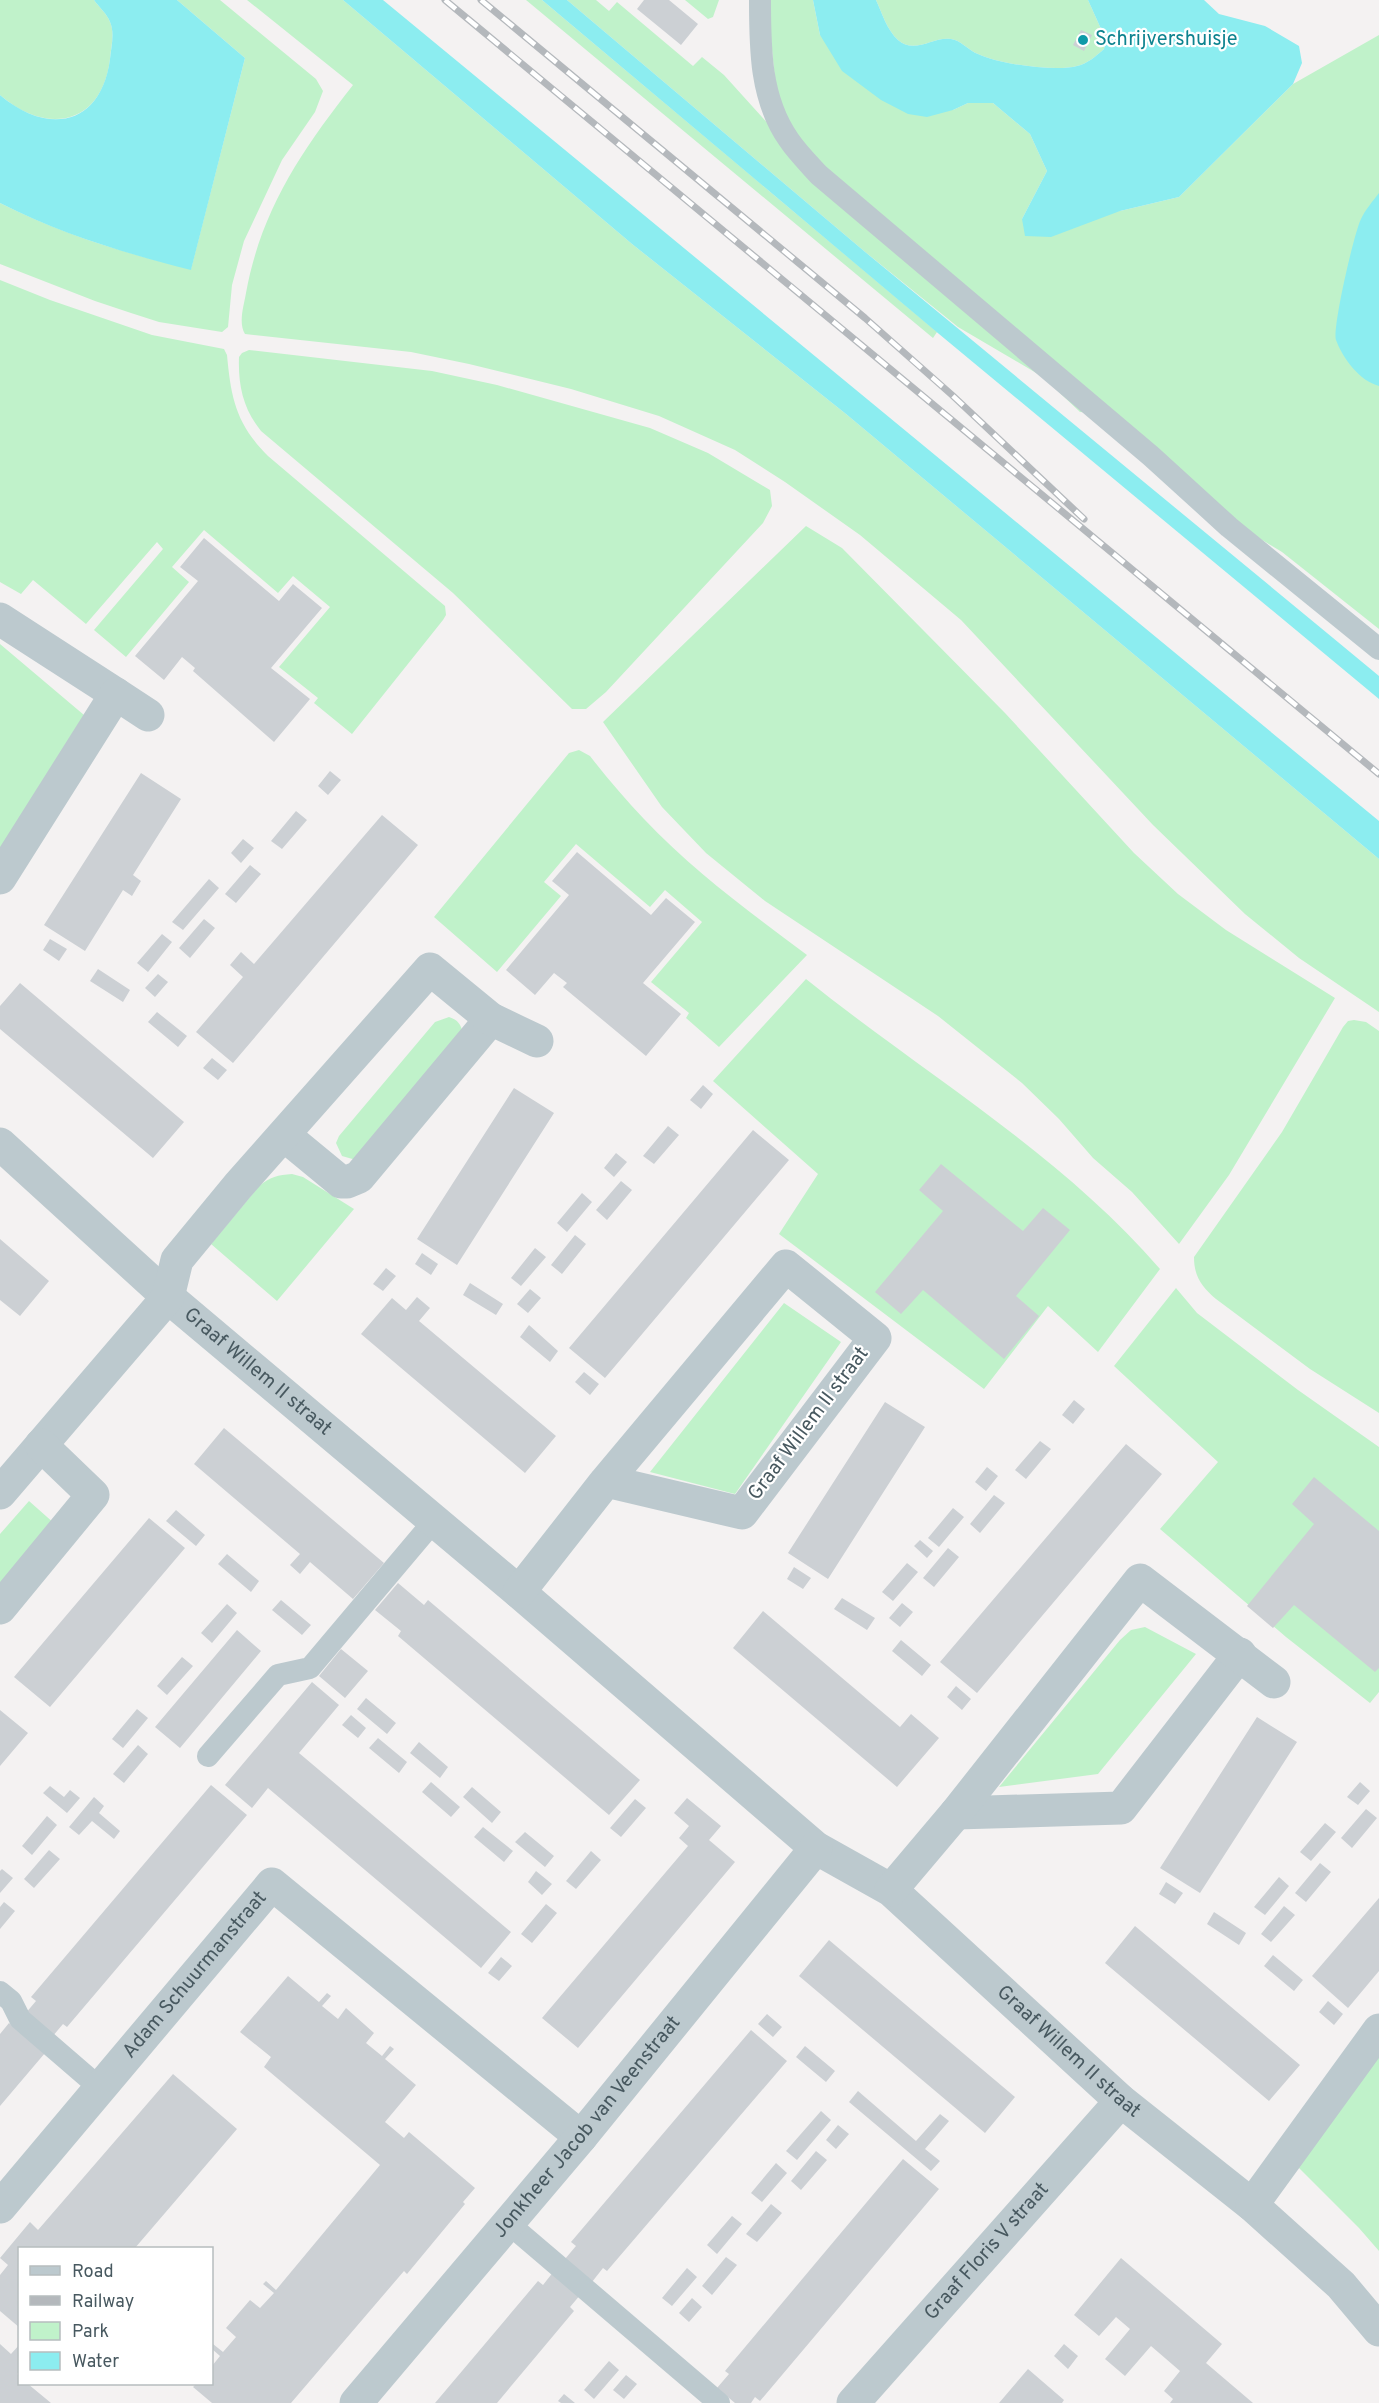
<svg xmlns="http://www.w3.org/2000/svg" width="1379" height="2403" viewBox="0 0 1379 2403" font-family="Overpass,sans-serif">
<rect width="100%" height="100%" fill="#f4f2f2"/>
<path fill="#c0f2ca" d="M0 0H94C99 7 107 14 110 22 115 33 111 47 110 59 102 125 47 136 0 95Z
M177 0H220L316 79 323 91 315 112 282 160 244 241 232 285 228 327 222 332 159 322 131 313 95 301 0 264V203C61 234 124 253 191 269L245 58Z
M247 0H343L632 244 846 414 1379 859V1012L1299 958 1245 914 1153 825 961 620 860 535 785 482 735 450 659 416 571 389 469 364 411 352 245 334C238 323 244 305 246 293 261 210 302 150 353 85Z
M526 0H542L937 332 933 338Z
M567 0H596L609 11 617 2 693 66 702 57 724 75 771 127 780 129 767 0H813L820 35 953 110 968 103H993L1030 134 1047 171 1022 219 1120 211 1179 197 1293 84 1379 35V629L1282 552 1249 532 1108 414 1080 412 1043 377 958 327 864 251Z
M685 0H719L713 17 708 19Z
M876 0H1088L1106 40 1104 49C1096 56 1087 64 1077 66 1056 72 998 64 978 54 970 51 963 43 955 40 936 33 916 56 898 40 887 30 882 13 876 0Z
M0 280 50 300 152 335 224 349 227 355C231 398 236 424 268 456L445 606 446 615 443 620 352 734 314 703 318 698 279 667 330 607 293 576 278 593 204 530 172 567 189 582 126 657 94 630 163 549 157 542 86 624 33 580 21 594 0 582Z
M249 350 432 371 497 385 650 428 708 453 770 490 772 506 763 523 606 692 586 709H572L453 593 261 431C243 409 238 385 239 357L242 353Z
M806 526 842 548 1005 713 1134 853 1178 894 1226 930 1335 998 1229 1175 1179 1244 1132 1192 1093 1158 1059 1119 1022 1083 938 1016 765 901 706 853 662 807 603 722Z
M0 644 84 715 0 849Z
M579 750 590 756C607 778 625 799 644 819 693 871 751 913 807 955L719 1047 686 1018 689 1013 651 982 702 922 665 890 650 907 576 844 544 882 561 896 497 972 434 917 569 753Z
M806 979C924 1074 1060 1153 1160 1269L1098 1352 1048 1306 984 1389 779 1234 818 1174 713 1081Z
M449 1017C458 1020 461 1024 463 1034L356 1160 342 1156 336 1143 339 1136 435 1022Z
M1354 1020 1366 1022 1379 1031V1413L1310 1369 1216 1299C1202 1287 1194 1277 1194 1257L1282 1132 1343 1027 1348 1021Z
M292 1174 303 1177 354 1209 277 1301 211 1244 259 1186C270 1177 278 1175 292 1174Z
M1176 1288 1197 1313 1298 1390 1379 1447V1692L1370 1703 1286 1637 1160 1529 1218 1462 1114 1366Z
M784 1303 841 1342 735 1494 650 1472Z
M29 1501 64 1532 0 1607V1534Z
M1145 1627 1196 1654 1098 1774 999 1787 1120 1640 1131 1630Z
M1379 2053V2251L1359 2228 1291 2160Z"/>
<path fill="#8cedf0" d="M94 0H177L245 58 191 270C124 253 61 234 0 203V95C48 136 101 126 110 59 111 48 115 33 110 22 107 14 99 7 94 0Z
M343 0H383L1379 821V859L846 414 632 244Z
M542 0H567L864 251 1327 633 1379 676V699L933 329Z
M813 0H876C882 13 887 30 898 40 916 56 936 33 955 40 963 43 970 51 978 54 998 64 1056 72 1077 66 1087 64 1096 56 1104 49L1106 40 1088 0H1204L1219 14 1265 26 1299 46 1302 63 1293 84 1179 197 1120 211 1051 237 1025 236 1022 219 1047 171 1030 134 993 103H968L953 110 927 117 908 114 881 100 842 71 820 35Z
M1379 193V386C1360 381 1343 359 1336 340 1332 329 1354 233 1361 219 1365 210 1373 201 1379 193Z"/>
<path fill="#ccd0d4" d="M644 0H669L698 24 681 45 637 9Z
M1081 30 1092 35 1084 51 1073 45Z
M204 538 279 601 293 584 322 608 271 668 310 699 274 742 193 671 195 668 182 657 164 680 135 656 198 581 180 567Z
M330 771 341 780 328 795 318 786Z
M141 773 181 799 133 875 141 881 132 896 123 890 85 951 44 925Z
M296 811 307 820 282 849 271 841Z
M382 815 418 845 233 1063 196 1032 243 977 230 965 241 952 254 964Z
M243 839 254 848 241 863 231 853Z
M577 852 651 915 666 898 695 922 643 983 681 1014 646 1056 563 987 567 983 554 973 535 995 506 970 569 895 552 881Z
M250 865 261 874 236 903 225 894Z
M209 879 219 888 183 930 172 922Z
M204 919 215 928 190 958 179 948Z
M162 934 172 942 148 972 137 963Z
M50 939 67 949 59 961 43 950Z
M98 969 130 990 123 1002 90 981Z
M158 974 168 982 155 997 145 988Z
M20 983 184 1122 153 1158 0 1029V1006Z
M157 1012 187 1036 178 1047 148 1022Z
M212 1058 227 1070 218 1080 203 1068Z
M703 1085 713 1094 701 1109 690 1100Z
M514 1088 554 1113 457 1265 417 1239Z
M668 1126 679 1135 654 1164 643 1156Z
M753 1130 789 1160 605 1378 569 1348Z
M616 1153 627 1162 614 1177 604 1168Z
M941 1164 1023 1231 1043 1208 1070 1230 1016 1296 1039 1316 1004 1359 923 1290 901 1314 875 1292 943 1211 919 1190Z
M621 1181 632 1190 607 1220 596 1210Z
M582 1193 592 1202 567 1232 557 1223Z
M575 1235 586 1244 562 1274 551 1265Z
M0 1239 49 1281 20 1316 0 1300Z
M535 1248 546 1257 521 1286 511 1278Z
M422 1253 438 1264 431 1275 415 1264Z
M386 1268 396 1276 383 1291 373 1284Z
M470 1283 503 1304 496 1315 463 1295Z
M530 1289 541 1298 528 1313 517 1304Z
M417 1297 430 1308 419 1321 556 1436 525 1473 361 1334 392 1298 406 1310Z
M529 1325 558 1351 550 1362 520 1337Z
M584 1372 599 1384 590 1395 575 1382Z
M1074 1400 1085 1409 1073 1424 1062 1415Z
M885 1402 925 1427 828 1579 788 1553Z
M224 1428 384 1563 353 1599 310 1562 300 1574 290 1565 300 1554 194 1464Z
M1040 1441 1051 1449 1026 1479 1015 1470Z
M1126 1444 1162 1474 977 1693 940 1662Z
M987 1467 998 1476 986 1491 975 1482Z
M1314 1477 1379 1531V1668L1375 1672 1294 1605 1273 1628 1247 1606 1314 1524 1292 1504Z
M994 1495 1005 1503 980 1533 970 1524Z
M953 1508 964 1517 939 1547 928 1538Z
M176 1510 205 1535 196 1546 166 1521Z
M149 1518 185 1548 50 1707 14 1677Z
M920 1540 933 1551 927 1558 914 1546Z
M948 1548 959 1557 934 1587 923 1578Z
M227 1554 259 1581 251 1592 218 1564Z
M907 1563 918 1572 893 1601 882 1592Z
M794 1567 811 1578 803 1589 787 1579Z
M398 1583 424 1605 428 1600 640 1780 609 1815 398 1636 401 1631 375 1610Z
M842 1598 875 1618 867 1630 834 1609Z
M281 1600 311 1625 302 1635 272 1610Z
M902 1603 913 1612 900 1627 889 1618Z
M227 1604 237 1613 212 1643 201 1633Z
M763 1611 900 1727 911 1714 939 1738 897 1787 733 1648Z
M237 1630 261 1651 180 1748 155 1727Z
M901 1640 931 1665 922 1676 892 1651Z
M341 1649 368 1671 345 1698 319 1676Z
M182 1657 193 1666 167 1695 157 1686Z
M312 1682 339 1705 299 1753 511 1932 481 1968 268 1788 252 1808 225 1785Z
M956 1686 971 1699 962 1710 947 1697Z
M366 1698 396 1723 387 1734 357 1709Z
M137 1709 148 1718 123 1748 112 1739Z
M0 1710 28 1733 0 1766Z
M351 1715 366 1728 358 1738 342 1725Z
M1257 1717 1297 1742 1200 1893 1160 1868Z
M378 1738 407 1762 399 1773 369 1748Z
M419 1742 448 1767 440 1778 410 1753Z
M138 1745 148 1754 124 1783 113 1774Z
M431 1782 460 1807 451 1817 422 1792Z
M1360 1782 1370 1791 1358 1805 1347 1797Z
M211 1785 247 1815 67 2027 63 2024 52 2037 25 2014 36 2001 31 1997Z
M50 1786 64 1797 70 1790 80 1798 67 1813 43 1793Z
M472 1787 501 1812 492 1823 463 1797Z
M94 1797 104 1806 99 1813 120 1831 114 1839 92 1821 79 1835 69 1827Z
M687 1798 721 1826 709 1840 735 1862 578 2048 542 2018 688 1846 679 1838 689 1826 674 1813Z
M635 1799 646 1808 621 1837 610 1828Z
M1366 1809 1377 1818 1352 1848 1341 1838Z
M47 1816 57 1825 32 1855 22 1846Z
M1325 1823 1336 1832 1311 1861 1300 1852Z
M483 1827 513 1851 504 1862 474 1837Z
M525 1832 554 1856 545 1867 515 1842Z
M49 1850 60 1859 34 1888 24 1879Z
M591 1851 601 1860 576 1889 566 1881Z
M1320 1863 1331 1872 1306 1902 1295 1893Z
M2 1869 13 1878 0 1893V1871Z
M536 1871 552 1884 542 1895 528 1882Z
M1279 1877 1289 1886 1265 1915 1254 1907Z
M1166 1882 1183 1893 1175 1904 1159 1894Z
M1379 1898V1971L1348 2008 1312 1976Z
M4 1902 15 1911 0 1929V1907Z
M546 1904 557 1913 532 1943 521 1934Z
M1284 1906 1295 1915 1271 1942 1261 1934Z
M1214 1912 1246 1933 1239 1945 1207 1924Z
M1135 1926 1300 2065 1269 2101 1105 1963Z
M829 1940 1015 2097 985 2133 799 1976Z
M1273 1955 1303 1980 1294 1991 1264 1966Z
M501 1957 512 1966 499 1981 488 1973Z
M288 1976 319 2002 327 1993 331 1996 322 2006 338 2019 346 2008 374 2033 366 2043 382 2056 390 2046 394 2049 385 2059 416 2085 385 2122 404 2138 409 2132 475 2188 463 2202 465 2204 407 2274 404 2271 291 2403H212L193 2387 196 2384H212V2366L220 2356 212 2349V2346L213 2344 223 2352 236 2337 226 2328 250 2300 260 2308 274 2293 263 2284 266 2281 276 2290 380 2165 264 2067 271 2057 240 2032Z
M1328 2001 1343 2014 1334 2025 1319 2012Z
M767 2014 782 2027 773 2037 758 2024Z
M9 2023 45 2053 0 2106V2034Z
M751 2030 787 2061 607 2271 603 2268 592 2282 565 2259 576 2246 571 2242Z
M805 2046 835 2071 826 2082 796 2057Z
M173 2074 237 2129 135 2248H20V2328L0 2311V2275L8 2265 0 2258 30 2222 38 2230Z
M858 2091 916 2141 940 2114 949 2121 925 2149 940 2161 931 2171 849 2102Z
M821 2111 831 2120 797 2160 786 2151Z
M838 2125 849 2134 836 2149 826 2140Z
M816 2151 827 2160 801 2190 791 2181Z
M903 2159 939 2189 760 2401 755 2397 751 2403H735L717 2388 729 2374 725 2371Z
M776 2163 787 2173 762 2202 751 2193Z
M771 2204 782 2213 757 2242 746 2234Z
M732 2216 742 2224 717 2254 707 2245Z
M726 2257 737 2265 712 2295 702 2286Z
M1121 2258 1222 2344 1206 2363 1253 2403H1170L1173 2399 1164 2391 1180 2371 1151 2346 1125 2376 1105 2359 1130 2329 1116 2317 1099 2336 1074 2315Z
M687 2268 697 2277 672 2306 662 2298Z
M554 2271 581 2294 570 2307 574 2311 497 2403H435L538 2281 543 2285Z
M692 2298 702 2307 689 2322 679 2313Z
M0 2344 11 2354 20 2344V2371L17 2374 20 2376V2384H28L51 2403H0Z
M1064 2344 1078 2356 1068 2369 1054 2356Z
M609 2361 619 2370 594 2399 584 2390Z
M1028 2369 1064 2400 1062 2403H999Z
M626 2375 637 2384 624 2399 613 2390Z
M564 2394 575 2403H561L558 2401Z"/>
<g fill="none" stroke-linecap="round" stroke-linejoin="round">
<path stroke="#bcc9ce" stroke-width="22" d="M760 0C760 48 760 99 789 140 797 152 809 164 819 175L1151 456 1229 527 1379 649
M208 1756 278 1675 310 1668 434 1521
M0 1992 11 2001 20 2019 100 2088
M508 2223 719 2403"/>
<g stroke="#bcc9ce" stroke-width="33">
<path d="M0 619 116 694"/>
<path d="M0 878 116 694 148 715"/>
<path d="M284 1135 341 1182H347L359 1177 491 1019"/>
<path id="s1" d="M0 1144 168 1297 519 1592 816 1848 891 1890 1121 2101 1252 2205 1341 2285 1379 2330"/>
<path d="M0 1493 168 1297 177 1260 238 1186 430 969 491 1019 537 1041"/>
<path d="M519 1592 606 1481 786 1266 875 1338 742 1513 606 1481"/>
<path d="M0 1608 93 1495 41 1445"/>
<path d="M956 1813 1121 1808 1240 1654"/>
<path d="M891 1890 956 1813 1140 1580 1274 1682"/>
<path d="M1252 2205 1379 2030"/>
<path id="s2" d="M0 2207 272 1884 581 2137"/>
<path id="s3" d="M356 2403 581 2137 816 1848"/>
<path id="s4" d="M853 2403 1121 2101"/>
</g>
<defs>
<path id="rail" d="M445 0 1379 774
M481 0 865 318 952 395 1084 519"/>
</defs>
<use href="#rail" stroke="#b4b8bc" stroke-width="7"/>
<use href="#rail" stroke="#fff" stroke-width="4.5" stroke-dasharray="14" stroke-linecap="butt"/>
</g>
<circle fill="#0f9aa8" stroke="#fff" stroke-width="2" cx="1083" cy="40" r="6"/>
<g text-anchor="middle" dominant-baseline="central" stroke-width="4.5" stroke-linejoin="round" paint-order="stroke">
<g font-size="20" fill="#0d838f" stroke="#fff" text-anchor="start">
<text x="1095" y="40">Schrijvershuisje</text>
</g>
<g font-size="20" fill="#485960" stroke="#fff">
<text stroke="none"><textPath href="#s1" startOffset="344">Graaf Willem II straat</textPath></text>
<text transform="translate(809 1424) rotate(-53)">Graaf Willem II straat</text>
<text stroke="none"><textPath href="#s2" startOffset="303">Adam Schuurmanstraat</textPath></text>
<text stroke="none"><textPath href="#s1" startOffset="1404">Graaf Willem II straat</textPath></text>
<text stroke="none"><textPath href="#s3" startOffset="360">Jonkheer Jacob van Veenstraat</textPath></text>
<text stroke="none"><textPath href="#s4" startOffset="202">Graaf Floris V straat</textPath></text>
</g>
</g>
<rect x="18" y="2247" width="195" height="138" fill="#ffffff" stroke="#b6bdbf" stroke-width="1.5"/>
<rect x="30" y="2266" width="30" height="9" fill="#bcc9ce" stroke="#b6bdbf" stroke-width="1.5"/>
<text x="72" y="2277" font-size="18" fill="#485960">Road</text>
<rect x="30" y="2296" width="30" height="9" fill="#b4b8bc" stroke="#b6bdbf" stroke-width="1.5"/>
<text x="72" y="2307" font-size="18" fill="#485960">Railway</text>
<rect x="30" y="2322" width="30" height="18" fill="#c0f2ca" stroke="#b6bdbf" stroke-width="1.5"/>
<text x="72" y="2337" font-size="18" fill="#485960">Park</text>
<rect x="30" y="2352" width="30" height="18" fill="#8cedf0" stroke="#b6bdbf" stroke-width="1.5"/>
<text x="72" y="2367" font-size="18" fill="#485960">Water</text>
</svg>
